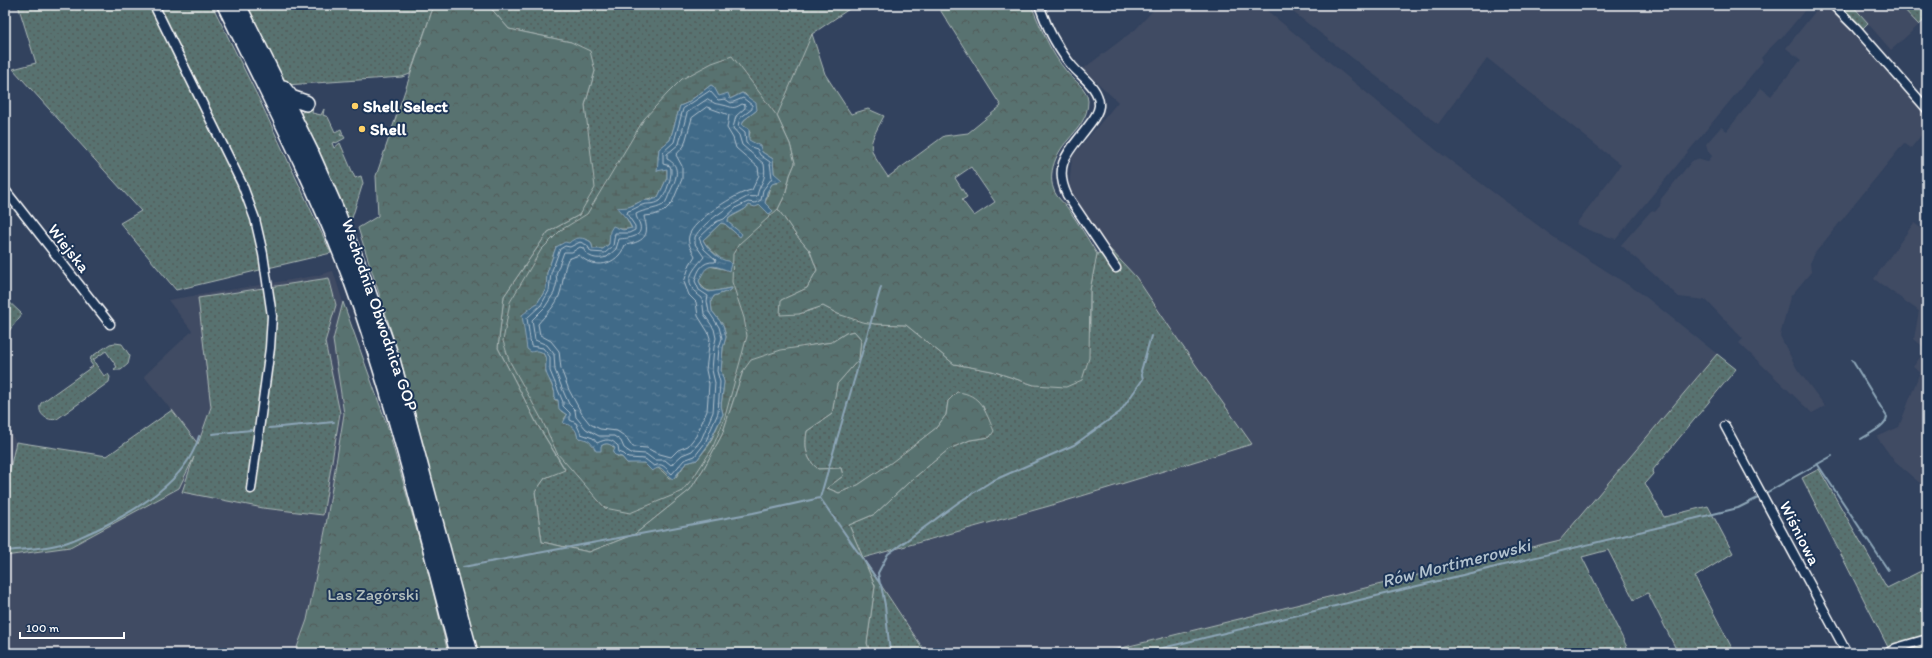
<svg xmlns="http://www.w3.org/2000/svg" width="1932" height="658" viewBox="0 0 1932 658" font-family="Itim,sans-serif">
<defs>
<pattern id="grass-dots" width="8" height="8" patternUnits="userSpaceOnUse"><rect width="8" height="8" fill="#59726f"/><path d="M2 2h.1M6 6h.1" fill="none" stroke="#515b5a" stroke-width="1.8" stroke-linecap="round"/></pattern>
<pattern id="forest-crowns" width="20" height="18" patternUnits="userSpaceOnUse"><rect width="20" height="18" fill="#59726f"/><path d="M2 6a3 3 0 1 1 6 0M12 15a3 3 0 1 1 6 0" fill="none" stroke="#515b5a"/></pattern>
<pattern id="wetland-marsh" width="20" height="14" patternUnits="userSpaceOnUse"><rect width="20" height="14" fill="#59726f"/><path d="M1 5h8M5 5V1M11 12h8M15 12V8" fill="none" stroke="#515b5a"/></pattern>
<pattern id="water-ripples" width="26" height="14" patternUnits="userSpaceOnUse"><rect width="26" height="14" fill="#416a88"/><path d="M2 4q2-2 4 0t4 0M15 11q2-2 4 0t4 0" fill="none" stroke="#5e809a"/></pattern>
</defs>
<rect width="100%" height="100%" fill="#32425e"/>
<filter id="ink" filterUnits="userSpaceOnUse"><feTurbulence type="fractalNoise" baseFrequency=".025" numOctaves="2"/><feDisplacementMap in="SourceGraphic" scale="8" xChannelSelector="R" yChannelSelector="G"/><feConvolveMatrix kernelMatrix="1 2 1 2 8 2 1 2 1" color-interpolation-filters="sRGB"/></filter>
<g filter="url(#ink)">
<path fill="#414b63" d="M1158 5H1260L1436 150 1552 236 1642 294 1717 354 1560 540 1103 653H927L863 559 1049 506 1252 444 1181 344 1136 277 1108 247 1083 213 1069 187 1072 157 1118 102 1083 69 1136 29Z
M1284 5H1809L1781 39H1779L1767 51 1761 58 1763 61 1616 239 1591 231 1576 224 1621 165 1487 58 1438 124Z
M1852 5H1900L1919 25 1891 50Z
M1818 8H1831L1927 116V128L1911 148 1904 143 1815 253 1810 263 1811 272 1790 297 1780 336 1797 369 1825 406 1812 413 1739 343 1743 339 1706 300 1679 297 1621 245 1651 211 1655 212 1660 206 1661 199 1692 161 1697 159 1707 162 1710 159 1712 156 1708 151 1706 144 1721 127 1727 131 1761 88 1771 96 1801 60 1786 48Z
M1914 223 1927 233V489L1895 462 1877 437 1899 427 1920 372 1913 367 1926 349 1914 339 1919 311 1874 279Z
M333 271 343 302 333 340 344 414 325 531 307 620 295 653H5V556L70 547 179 488 199 445 144 376 192 331 168 300 315 276Z
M5 424 16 442 9 473 5 481Z"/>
<path fill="url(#grass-dots)" stroke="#acb8b7" d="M18 5H212L259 99 331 253 176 290 120 223 141 211 13 69 36 63Z
M247 5H434L410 74 402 77 286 85Z
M488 5H855L812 34 790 175 785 195 778 209 796 235 810 251 817 270 807 288 782 300 799 314 823 306 838 314 875 324 906 325 954 364 992 371 1034 385 1090 331V290L1097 254 1108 247 1136 277 1181 344 1252 444 1049 506 863 558 926 653H870L867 643 875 586 849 525 875 514 909 482 949 449 970 440 990 437 987 417 983 406 948 401 946 415 936 428 893 462 858 485 839 493 827 488 843 476 841 468 818 469C806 459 804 447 807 431L832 414 837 384 859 359 861 339 854 331 846 333 832 342 813 345 743 371 722 435 704 468 690 490 635 534 589 552 542 542 535 492 545 478 565 469 537 424 498 348 504 296 548 232 579 215 587 131 585 105 595 71 571 42 509 29Z
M1839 5H1852L1868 23 1861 30Z
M1900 5H1927V18L1919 25Z
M310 107H313L312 113 321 115 324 109 323 115 328 117 335 132 341 129 343 134H340L341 136 343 135 345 138 336 143 335 142 332 143 334 148 340 143 355 178 361 176 363 183 352 218 346 217 300 117 302 112Z
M329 278 336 305 325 342 340 413 323 515 263 508 182 492 194 457 179 488 70 547 5 556V481L9 473 16 442 107 456 172 410 198 444 211 407 198 298Z
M5 298 22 314 5 336Z
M115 343 122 344 130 356 128 364 121 370H115L114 369 117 367 106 351 93 360 104 376 108 374 110 377 109 382 57 419C47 422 36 413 41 403L93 366 90 362 91 357 110 344Z
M1717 354 1736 369 1652 471 1653 474 1645 483 1664 517 1708 506 1733 553 1695 577 1733 650 1728 653H1678L1648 593 1634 600 1608 550 1582 557 1630 653H1101L1560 540Z
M1819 469 1887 588 1927 568V646L1905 653H1891L1802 478Z"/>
<path fill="url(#forest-crowns)" stroke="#acb8b7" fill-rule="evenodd" d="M434 5H488L509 29 571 42 590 51 595 71 585 105 595 188 579 215 548 232 504 296 498 348 537 424 565 470 545 478 535 492 542 542 589 552 635 534 690 490 704 468 722 435 743 371 751 360 781 350 832 342 846 333 854 331 861 339 859 359 837 384 832 414 807 431C804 447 806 459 818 469L841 468 843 476 827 488 839 493 858 485 892 462 936 428 946 415 948 401 957 392C981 394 985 411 994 431L990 437 970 440 949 449 909 482 875 514 849 525 875 586 867 643 870 653H477L403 368 358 228 378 216 376 176Z
M937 5H1031C1041 28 1050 52 1067 72 1074 81 1087 87 1088 101 1088 118 1078 128 1068 140 1055 154 1045 178 1057 196 1061 201 1066 205 1069 210 1079 224 1088 239 1097 254L1090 290 1089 358 1082 380 1066 387 1034 385 992 371 954 364 906 325 875 324 862 322 838 314 823 306 799 314 780 315 781 300 807 288 817 270 810 251 796 235 778 209 785 195 790 175 795 163 790 144 777 116 812 34 825 74 851 114 868 109 884 116C866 150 867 145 888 177L944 136 968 133 1001 106ZM971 167 995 202 974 216 962 200 967 197 955 178Z
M343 302 387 425 426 563 448 653H295L307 620 325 531 344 414 333 340Z"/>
<path fill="url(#wetland-marsh)" stroke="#acb8b7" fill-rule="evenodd" d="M732 56 777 116 790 144 795 163 790 175 785 195 778 209 739 244 733 254 732 282 744 318 747 336 724 420 712 449 693 478 681 492 630 513 605 508 557 453 542 420 509 360 503 341 510 302 541 250 561 230 587 214 644 119 667 94 682 79 712 63ZM711 85 714 87 719 97 729 96 730 99 742 93 745 94 757 110 744 120 742 125 750 132 748 140 753 143 757 144 762 152 773 159 774 173 778 183H772C768 190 768 196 765 203L770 214 760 205H749C745 211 734 214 728 219V222L741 234 740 237 725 224 721 223 703 240C710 252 722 257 729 270L709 266 704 269 699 281C707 298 717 289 732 288L731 290 714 296 711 301 712 311 723 325 726 337 723 348 721 371 724 382 721 406 723 414 709 445 697 460 686 463 676 477 669 478C657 464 645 461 627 463L622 457H618C615 449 611 439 601 446L585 439 578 438 576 430 564 419 567 415 561 411 558 400H555V393L546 371V358L542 352 538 350 530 310 538 302 546 289 547 273 556 247 586 239 591 242 593 249H603L609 244 610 238 617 229H632L627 219 631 206C640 201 649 200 658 197L667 178V168L659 170 658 157 659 149 670 140 680 106 687 103Z"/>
<path fill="url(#water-ripples)" stroke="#8da6b8" d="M711 85 714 87 719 96 728 93 730 99 742 93 756 103 757 110 744 120 742 125 749 129V140L760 146 762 152 773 159 774 173 782 180 772 184 767 192 765 203 773 211 769 214 760 205 755 207 749 205C745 211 734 213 728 219V222L742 234 740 237 725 224 721 223 703 240C707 248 719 261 729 261L731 264 729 271C711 264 707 263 699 281L702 288 709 292 732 288 731 290 714 296 711 301 712 311 723 325 726 337 723 348 721 371 724 382 721 406 723 414 708 445 697 460 686 463 673 479C668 477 663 467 659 468 656 468 655 470 652 471L644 463H627L622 457 615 455 613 453 615 448C610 444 606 442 601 446V451H596C591 442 589 439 578 438 576 428 573 426 563 423L567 415 559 409 558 400 554 399C558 391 548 380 546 372 545 365 548 359 543 353 539 350 535 351 531 352L527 349 522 315 538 302 546 289 547 273 556 247 565 242 569 243C576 236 583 237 591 242L593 249H603L609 244 610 231 613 226 623 230 632 228 627 219 617 208C621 207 627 208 631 206 638 204 642 198 650 201L658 197 667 178V169L657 171 659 149 670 140 680 106 687 103Z"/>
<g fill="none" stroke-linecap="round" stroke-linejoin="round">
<path stroke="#b3c3cf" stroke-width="1" d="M710 91 718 100 725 99 731 103 743 98 752 105V109L740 118 738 126 745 132 746 143 751 147 757 149 760 155 770 162 772 178 763 190 761 200 755 203 748 202 737 207 724 219 716 222 699 238 704 249 716 260 715 262C702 261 698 270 695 281L699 290 708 296 707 301 709 312 719 327 722 338 719 348 717 371 720 382 718 413 705 443 695 456 684 460 672 474C665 468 663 462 654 466L645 459 628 458 624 454 619 452 618 446C611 438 606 439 597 443L593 438 581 434 576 423 570 420V413L563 406V402L550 371V357L543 348 531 346 527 318 541 305 549 291 551 273 560 249 565 246 570 247 580 242 587 245 591 252 605 253 613 246 615 233H629L635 230V226L627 214 628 211C633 210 637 207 642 205 648 203 654 205 660 201 666 196 674 172 670 166L663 164V152L674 142 683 109Z
M708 99C717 105 713 103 723 105 733 107 732 110 742 104L745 105V108L736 116 733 128 739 135 742 145 764 164C767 182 760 181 757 196 753 198 749 195 745 198 731 205 702 223 695 237V244L704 257C691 272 681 283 702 298L704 314 714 329 716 338 714 347 712 370 715 383 713 412 701 440 692 451 682 455 671 465 665 460H654L646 454 631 453 624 448 621 441 614 436H599L586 429 576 417 575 410 569 404 564 393 555 370 554 354 547 345 535 340 532 320 545 307 554 293 557 282 556 274 564 252H572L580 247 583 248C587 258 597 260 607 257L616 249 619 239C628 238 643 238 640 225 639 221 636 218 636 214 645 209 654 210 663 205 667 202 668 196 670 192 676 180 682 166 667 159V154L679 144 687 113Z
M707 107 729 115 727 128 733 138 736 148 758 167 759 175 752 190C737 192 692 221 689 236 687 244 692 250 695 256L690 264 684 282 689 295 696 302 698 316 708 332 710 338 706 370 709 384 707 411 696 436 688 446 678 450 671 457 656 453 647 448 633 447 626 437 617 431 600 429 590 424 582 414 569 390 561 369 559 351 551 341 540 335 538 324C546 314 557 305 560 293 564 280 563 271 568 259L579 255C594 270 617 266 625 245 636 243 649 240 646 225 646 222 644 219 644 216L654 215 664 211 672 203 682 179V166L676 155 684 146 692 118Z"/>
<path stroke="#8da6b8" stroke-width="2" d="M881 287 820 498 881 585 885 605 890 653
M1852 360 1887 417C1885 427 1870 433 1861 439
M269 428 334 422
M212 434 251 430
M1818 465 1888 570
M1764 494 1832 456
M5 551C25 549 45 549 65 543 76 540 86 534 96 530 135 511 187 481 199 436
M463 567 753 513 820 498
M880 584 878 573 888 554 959 502 992 481 1074 445 1120 412 1143 379 1141 371 1151 336
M1142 653 1738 508 1760 497"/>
<defs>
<path id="street" d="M154 5 242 184 255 219 263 254 272 316 270 348 251 489
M1039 5C1044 17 1048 30 1055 41 1060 50 1066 59 1073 67 1083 78 1100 89 1099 106 1098 114 1093 120 1089 125 1071 150 1052 162 1067 195L1116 268
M1833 5 1856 28 1927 109
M5 190 110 324
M1725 426 1847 653
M1888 653 1896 648 1927 639"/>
<path id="highway" d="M225 5C269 95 316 185 351 279 395 401 425 528 458 653
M238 5 310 151 336 210 361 273 392 360 470 653
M283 88 291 98 306 103"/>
</defs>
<use href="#street" stroke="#fff" stroke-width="11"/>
<use href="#highway" stroke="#fff" stroke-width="18"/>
<use href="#street" stroke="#1d3557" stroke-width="8"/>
<use href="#highway" stroke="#1d3557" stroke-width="15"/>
</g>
</g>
<g fill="#ffd166" stroke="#1d3557" stroke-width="1.5">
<circle cx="355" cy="106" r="4"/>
<circle cx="362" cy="129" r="4"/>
</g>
<g text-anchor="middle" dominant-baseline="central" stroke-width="4" stroke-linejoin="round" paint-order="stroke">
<g font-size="17" font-weight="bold" fill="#fff" stroke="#1d3557" text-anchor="start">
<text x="363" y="106">Shell Select</text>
<text x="370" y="129">Shell</text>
</g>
<g font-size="17" fill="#fff" stroke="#1d3557">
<text transform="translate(69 248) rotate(52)">Wiejska</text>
<text transform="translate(380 315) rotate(71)">Wschodnia Obwodnica GOP</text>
<text transform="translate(1800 533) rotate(63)">Wiśniowa</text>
</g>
<g font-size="17" fill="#b4c0be" stroke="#1d3557">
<text x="373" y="594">Las Zagórski</text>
</g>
<g font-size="18" font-style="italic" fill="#b3c3cf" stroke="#1d3557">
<text transform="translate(1456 563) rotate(-14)">Rów Mortimerowski</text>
</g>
</g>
<rect width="1932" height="658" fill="none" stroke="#1d3557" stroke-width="20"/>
<rect x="10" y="10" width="1912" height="638" fill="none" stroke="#fff" stroke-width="1.5" filter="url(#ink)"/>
<path d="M20 632v6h104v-6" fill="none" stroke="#ffffff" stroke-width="2"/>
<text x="26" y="632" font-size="12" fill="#ffffff" stroke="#1d3557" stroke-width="3" paint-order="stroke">100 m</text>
</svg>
